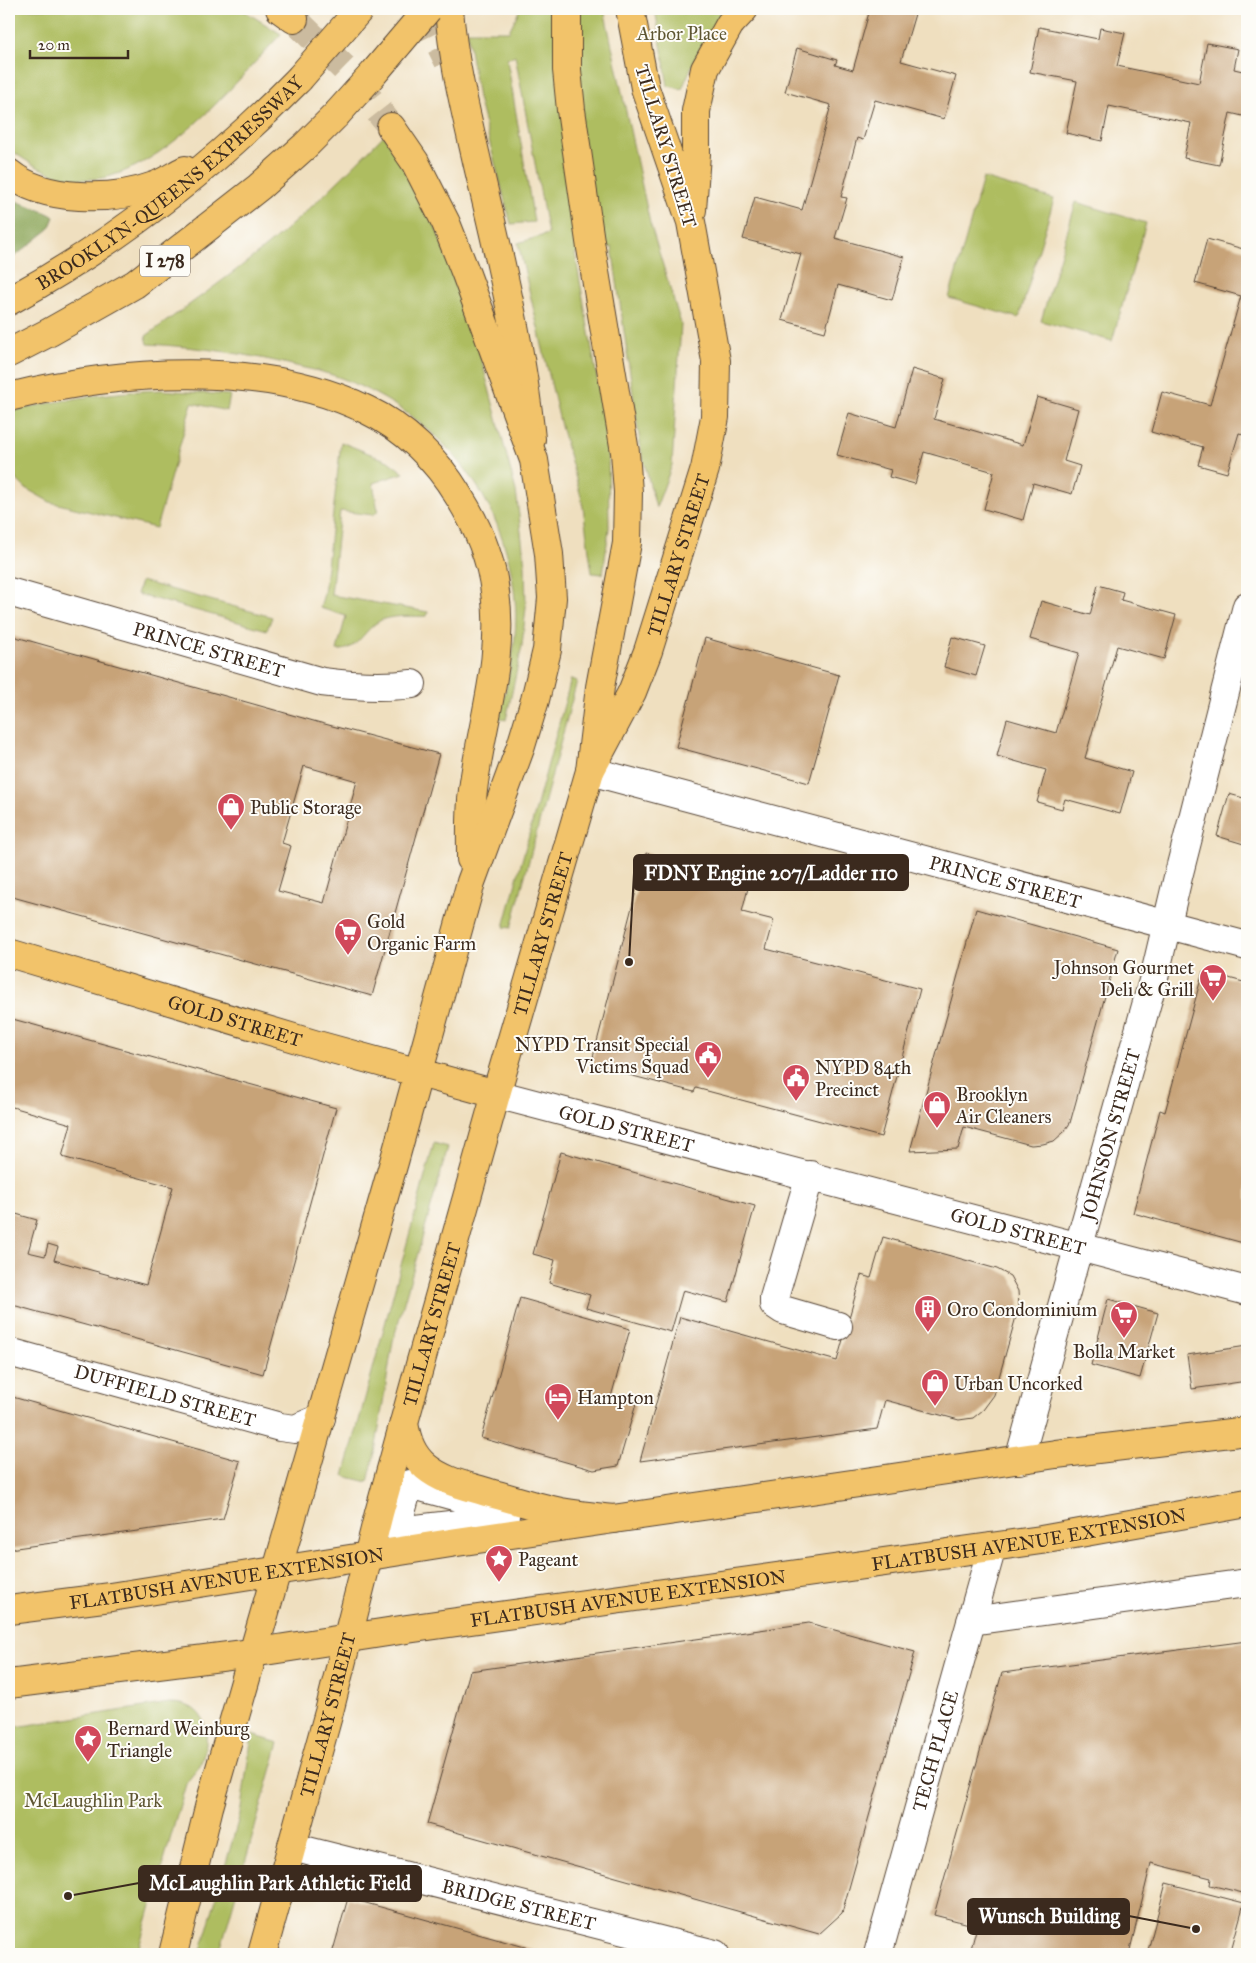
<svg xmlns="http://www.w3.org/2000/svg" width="1256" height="1963" viewBox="0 0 1256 1963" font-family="'IM FELL Great Primer',serif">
<rect width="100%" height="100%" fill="#fdfcf7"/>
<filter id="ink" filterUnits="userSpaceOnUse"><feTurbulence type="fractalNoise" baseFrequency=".02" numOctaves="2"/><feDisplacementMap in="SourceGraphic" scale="10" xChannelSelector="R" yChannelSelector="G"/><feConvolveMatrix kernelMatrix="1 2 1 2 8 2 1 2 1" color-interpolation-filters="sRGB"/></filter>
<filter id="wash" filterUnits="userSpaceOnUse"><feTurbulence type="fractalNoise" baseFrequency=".0096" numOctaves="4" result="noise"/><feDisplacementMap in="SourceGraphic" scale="20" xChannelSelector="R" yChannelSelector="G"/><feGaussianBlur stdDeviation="1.12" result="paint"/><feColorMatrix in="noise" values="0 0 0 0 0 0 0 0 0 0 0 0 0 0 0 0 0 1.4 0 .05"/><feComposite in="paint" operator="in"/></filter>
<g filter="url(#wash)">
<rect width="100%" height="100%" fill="#efdfbf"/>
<path fill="#aebd60" stroke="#74743f" d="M9 9H241L281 34C236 82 176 157 111 176 101 179 84 180 74 179 49 176 29 163 9 149Z
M520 9H604L650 223 681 324 672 465 656 508 641 450 612 247 575 253 608 440 609 528 603 574 592 573 582 500 561 426 518 243 548 234 515 55 507 59 534 222 511 224 478 98 467 31H509Z
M655 9H727C705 34 695 58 682 89L668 86Z
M384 135 434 223 476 339 516 491 525 565 526 607 522 646 506 720 499 718C508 680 519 639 515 599 505 493 438 416 341 378 328 373 314 370 300 367 251 354 199 347 148 344L146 336C187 306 229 277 268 245 309 211 347 173 384 135Z
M983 178 1054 199 1019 318 949 298Z
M1076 202 1146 223 1112 341 1041 321Z
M161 390 230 395 227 411 192 403 156 528 50 502 25 488 9 472V412C59 400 109 392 161 390Z
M341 442 388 461 404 473 373 483 378 511 373 515 340 511 331 595 428 612 427 616C414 617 397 615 384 619 364 626 359 652 337 650L346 616 320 608 324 593Z
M141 581 272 617 267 630 137 594Z
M571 679 577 681 511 928 504 927Z
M434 1143 448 1147 393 1341 375 1452 368 1482 344 1476Z
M169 1703C208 1702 213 1735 200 1765 196 1772 190 1777 186 1784L137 1954H9V1728Z
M252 1735 279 1743 219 1954H200L240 1814Z"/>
<path fill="#8aa456" stroke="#62673a" d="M9 198C19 203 49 212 54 217L49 229 9 261Z"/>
<g id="blocks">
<path fill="#c7a378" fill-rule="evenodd" d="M870 9H898L915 14 901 61 956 76 944 119 875 100 863 140 857 138 841 197 847 198 835 238 904 257 892 300 838 285 825 332 782 320 801 254 743 239 755 197 802 210 831 105 785 92 797 48 837 60 835 65 853 70Z
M1039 27 1098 39 1100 28 1125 33 1117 66 1199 83 1207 43 1238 49 1234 69 1247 72V117L1230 113 1219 165 1184 158 1191 123 1109 106 1102 141 1066 133 1077 81 1030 72Z
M1207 239 1247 250V435L1239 433 1227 473 1198 465 1203 447 1151 432 1162 392 1210 405 1241 296 1195 283Z
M912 369 945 379 934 419 1023 445 1037 397 1078 409 1064 461 1080 466 1072 494 1033 483 1023 520 984 509 994 472 924 452 915 484 889 477 891 470 837 455 849 413 896 427Z
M1098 585 1123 592 1121 600 1176 615 1164 659 1117 646 1085 758 1132 772 1120 814 1065 799 1062 809 1037 802 1046 770 997 756 1007 719 1056 733 1079 653 1030 639 1041 601 1090 615Z
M9 635 317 722 439 754 372 996 9 896ZM304 766 357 781 324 903 278 891 291 846 282 843Z
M952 637 985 646 976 676 944 667Z
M705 638 839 675 809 783 676 747Z
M1229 794 1247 799V845L1217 836Z
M646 853 750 880 742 912 774 920 766 949 920 989 881 1137 696 1088 694 1092 591 1065Z
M976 909 1118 949 1070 1123 1064 1132 1054 1141 1043 1144 1031 1145 964 1127 958 1149 910 1151Z
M1203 971 1247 983V1244L1133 1213 1160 1110 1165 1112Z
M9 1018 336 1108 263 1374 9 1304V1212L37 1220 28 1252 45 1256 48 1244 58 1247 54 1260 146 1285 173 1187 62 1157 71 1124 9 1106Z
M561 1152 755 1206 728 1302 683 1290 671 1332 586 1308 590 1295 549 1283 555 1260 533 1254Z
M883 1237 997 1269 1010 1276 1018 1291 1019 1306 994 1395 983 1410 973 1418 959 1420 885 1400 877 1429 640 1461 680 1317 837 1361 861 1275 871 1278Z
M520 1298 630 1329 611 1397 636 1404 618 1466 594 1470 481 1438Z
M1108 1299 1158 1313 1140 1378 1091 1365Z
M1247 1346V1381L1192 1389 1187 1355Z
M9 1396 240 1461 223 1519 9 1549Z
M809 1623 915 1652 842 1913 819 1934 427 1824 470 1671Z
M1247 1641V1894L1210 1885 1211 1878 1151 1863 1129 1954H993L971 1949 977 1926 934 1915 1002 1673Z
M1166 1883 1244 1903 1230 1954H1147Z
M348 1898 550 1954H332Z"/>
</g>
</g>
<g filter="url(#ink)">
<use href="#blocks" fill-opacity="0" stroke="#564536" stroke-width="1"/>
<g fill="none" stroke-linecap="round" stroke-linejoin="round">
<path stroke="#cbbb9f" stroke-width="28" stroke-dasharray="28 14" stroke-linecap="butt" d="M422 9 448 61"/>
<path stroke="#cbbb9f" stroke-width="28" stroke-dasharray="28 14" stroke-linecap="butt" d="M294 19 348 72 391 127"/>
<defs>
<g id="minor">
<path id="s1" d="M9 592 322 682C353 686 381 688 412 684"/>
<path id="s2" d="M590 771 1247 946"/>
<path id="s3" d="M496 1094 1247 1291"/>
<path d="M810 1175 774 1298V1304L783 1310 838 1326"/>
<path id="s4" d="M9 1352 280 1427 295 1429 321 1418"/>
<path id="s5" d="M1019 1460 1156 970 1178 877 1247 606"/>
<path d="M410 1484 502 1509 505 1511V1516L502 1519 399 1531 397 1527 408 1487Z"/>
<path d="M971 1621 1247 1583"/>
<path id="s6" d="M292 1847 715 1954"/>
<path id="s7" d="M878 1954 992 1547"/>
</g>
<g id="major">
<path d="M449 9C453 63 467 117 479 170 500 259 522 348 531 439"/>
<path d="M692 210 696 154V111L705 69 730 24 744 9"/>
<path id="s8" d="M590 771 632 692 648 651 705 469 715 417 716 361 691 222 645 88 630 9"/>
<path id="s9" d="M9 953 314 1044 496 1094"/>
<path id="s10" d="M9 1610 111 1597 457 1542 1056 1454 1247 1431"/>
<path id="s11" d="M9 1684 252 1653 407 1629 1041 1540 1247 1503"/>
</g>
<g id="highway">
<path d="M280 9 294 19"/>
<path d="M9 173C44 202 113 201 154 186 165 182 175 175 185 170"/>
<path id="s12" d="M9 301C117 242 213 167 299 79"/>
<path d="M9 353 50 332 135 284 259 187 305 146 336 115"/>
<path d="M9 397C118 370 263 359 367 410 405 428 437 460 458 495 477 525 491 557 495 592 505 659 481 723 473 790 470 813 471 836 471 859"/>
<path d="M404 1423C407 1441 412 1455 426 1467 444 1482 468 1486 490 1493 513 1499 537 1507 561 1512 578 1515 596 1517 614 1519"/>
<path d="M173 1954 209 1807 394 1162 471 882 521 746 535 700 547 650 552 598 549 554 534 460 466 274 446 223 415 162 391 127"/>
<path id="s13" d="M262 1954 329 1712 379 1513 421 1361 496 1094 590 771 600 687 627 543 628 492 625 452 591 248 571 110 567 70V9"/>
</g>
</defs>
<use href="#minor" stroke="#564536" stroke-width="30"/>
<use href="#major" stroke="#564536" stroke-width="30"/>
<use href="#highway" stroke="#564536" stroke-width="30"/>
<use href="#minor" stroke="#fff" stroke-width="28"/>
<use href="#major" stroke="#f2c36a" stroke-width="28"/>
<use href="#highway" stroke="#f2c36a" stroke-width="28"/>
<defs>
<path id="highway-bridge" d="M299 79 360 9
M336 115 373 74 428 9"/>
</defs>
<use href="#highway-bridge" stroke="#564536" stroke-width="30" stroke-linecap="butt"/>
<use href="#highway-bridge" stroke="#f2c36a" stroke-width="28"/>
</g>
</g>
<defs>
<symbol id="shop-pin" viewBox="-11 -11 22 30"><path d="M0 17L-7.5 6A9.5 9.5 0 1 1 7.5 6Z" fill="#d1495b" stroke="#fdfcf7"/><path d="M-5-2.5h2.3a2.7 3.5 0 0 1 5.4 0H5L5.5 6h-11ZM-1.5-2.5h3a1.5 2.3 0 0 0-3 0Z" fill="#fff"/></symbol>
<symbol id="supermarket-pin" viewBox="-11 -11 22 30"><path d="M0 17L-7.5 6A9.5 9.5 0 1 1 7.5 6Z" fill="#d1495b" stroke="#fdfcf7"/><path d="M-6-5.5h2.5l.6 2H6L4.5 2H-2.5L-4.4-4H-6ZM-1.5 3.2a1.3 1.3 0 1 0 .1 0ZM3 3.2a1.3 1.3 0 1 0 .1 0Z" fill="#fff"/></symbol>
<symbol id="civic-pin" viewBox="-11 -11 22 30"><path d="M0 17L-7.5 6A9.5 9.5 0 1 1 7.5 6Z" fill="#d1495b" stroke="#fdfcf7"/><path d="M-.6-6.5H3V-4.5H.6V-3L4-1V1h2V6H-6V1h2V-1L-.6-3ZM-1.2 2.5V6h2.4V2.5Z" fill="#fff"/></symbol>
<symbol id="building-pin" viewBox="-11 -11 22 30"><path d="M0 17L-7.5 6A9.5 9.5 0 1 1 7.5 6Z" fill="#d1495b" stroke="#fdfcf7"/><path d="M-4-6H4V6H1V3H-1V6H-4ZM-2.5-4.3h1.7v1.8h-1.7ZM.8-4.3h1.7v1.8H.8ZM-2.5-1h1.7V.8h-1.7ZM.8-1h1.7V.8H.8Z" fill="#fff"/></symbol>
<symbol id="hotel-pin" viewBox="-11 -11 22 30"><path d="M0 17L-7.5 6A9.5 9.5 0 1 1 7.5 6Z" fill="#d1495b" stroke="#fdfcf7"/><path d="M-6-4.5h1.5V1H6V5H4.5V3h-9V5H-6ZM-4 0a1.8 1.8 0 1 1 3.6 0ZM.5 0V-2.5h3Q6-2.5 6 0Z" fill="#fff"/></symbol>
<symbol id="sight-pin" viewBox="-11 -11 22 30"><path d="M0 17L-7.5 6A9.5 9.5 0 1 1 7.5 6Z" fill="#d1495b" stroke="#fdfcf7"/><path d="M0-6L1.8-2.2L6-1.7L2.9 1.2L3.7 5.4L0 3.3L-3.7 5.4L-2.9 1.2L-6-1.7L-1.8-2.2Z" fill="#fff"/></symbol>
</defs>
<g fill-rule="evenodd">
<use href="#shop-pin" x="215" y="791" width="32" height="43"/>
<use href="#supermarket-pin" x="332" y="916" width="32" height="43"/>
<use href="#supermarket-pin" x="1197" y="962" width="32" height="43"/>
<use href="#civic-pin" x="692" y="1039" width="32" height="43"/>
<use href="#civic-pin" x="780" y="1062" width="32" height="43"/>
<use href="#shop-pin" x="921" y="1089" width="32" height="43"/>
<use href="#building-pin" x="912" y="1293" width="32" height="43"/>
<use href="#supermarket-pin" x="1108" y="1299" width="32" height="43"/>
<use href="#shop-pin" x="919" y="1367" width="32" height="43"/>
<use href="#hotel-pin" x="542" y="1381" width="32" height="43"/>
<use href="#sight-pin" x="483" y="1543" width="32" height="43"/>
<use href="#sight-pin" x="72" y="1723" width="32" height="43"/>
</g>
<g text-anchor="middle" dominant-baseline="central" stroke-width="4" stroke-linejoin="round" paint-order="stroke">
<rect fill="#fdfcf7" stroke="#75695f" stroke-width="1" x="140" y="245.5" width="50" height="31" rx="4"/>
<g font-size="18" font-weight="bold" fill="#3b2a1e">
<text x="165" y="261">I 278</text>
</g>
<g font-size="19" fill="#5e5632" stroke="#fdfcf7">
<text x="682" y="33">Arbor Place</text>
<text x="93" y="1800">McLaughlin Park</text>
</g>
<g font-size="19" fill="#3b2a1e" stroke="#fdfcf7">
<text transform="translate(666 146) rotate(73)">TILLARY STREET</text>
<text stroke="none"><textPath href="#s12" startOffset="200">BROOKLYN-QUEENS EXPRESSWAY</textPath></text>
<text stroke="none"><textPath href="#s8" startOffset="234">TILLARY STREET</textPath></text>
<text stroke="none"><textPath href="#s1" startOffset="208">PRINCE STREET</textPath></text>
<text stroke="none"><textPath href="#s2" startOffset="430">PRINCE STREET</textPath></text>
<text stroke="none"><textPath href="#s13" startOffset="1058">TILLARY STREET</textPath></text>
<text stroke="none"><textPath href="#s9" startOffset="236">GOLD STREET</textPath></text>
<text stroke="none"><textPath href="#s3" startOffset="135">GOLD STREET</textPath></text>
<text stroke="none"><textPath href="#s5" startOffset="338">JOHNSON STREET</textPath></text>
<text stroke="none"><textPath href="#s3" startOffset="540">GOLD STREET</textPath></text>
<text stroke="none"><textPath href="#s13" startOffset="652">TILLARY STREET</textPath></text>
<text stroke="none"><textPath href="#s4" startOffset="162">DUFFIELD STREET</textPath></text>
<text stroke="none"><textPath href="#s11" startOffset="1030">FLATBUSH AVENUE EXTENSION</textPath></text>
<text stroke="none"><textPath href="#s10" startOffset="220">FLATBUSH AVENUE EXTENSION</textPath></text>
<text stroke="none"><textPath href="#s11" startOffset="625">FLATBUSH AVENUE EXTENSION</textPath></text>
<text stroke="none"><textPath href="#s13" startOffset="248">TILLARY STREET</textPath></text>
<text stroke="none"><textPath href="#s7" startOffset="211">TECH PLACE</textPath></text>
<text stroke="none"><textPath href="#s6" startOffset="234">BRIDGE STREET</textPath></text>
</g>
<g font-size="19" fill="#3b2a1e" stroke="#fdfcf7" text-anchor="start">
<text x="250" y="807">Public Storage</text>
<text x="367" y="921">Gold<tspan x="367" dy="22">Organic Farm</tspan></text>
<text x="1194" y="967" text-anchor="end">Johnson Gourmet<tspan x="1194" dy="22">Deli &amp; Grill</tspan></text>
<text x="689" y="1044" text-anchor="end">NYPD Transit Special<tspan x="689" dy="22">Victims Squad</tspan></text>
<text x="815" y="1067">NYPD 84th<tspan x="815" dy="22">Precinct</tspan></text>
<text x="956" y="1094">Brooklyn<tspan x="956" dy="22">Air Cleaners</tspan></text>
<text x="947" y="1309">Oro Condominium</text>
<text x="1124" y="1351" text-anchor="middle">Bolla Market</text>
<text x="954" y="1383">Urban Uncorked</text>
<text x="577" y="1397">Hampton</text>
<text x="518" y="1559">Pageant</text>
<text x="107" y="1728">Bernard Weinburg<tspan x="107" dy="22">Triangle</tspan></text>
</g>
</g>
<path fill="none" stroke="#3b2a1e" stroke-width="2" d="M629 962L634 873M68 1896L139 1883M1196 1929L1129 1916"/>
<g fill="#3b2a1e" stroke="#fdfcf7" stroke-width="2">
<circle cx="629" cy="962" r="5"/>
<circle cx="68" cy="1896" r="5"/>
<circle cx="1196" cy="1929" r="5"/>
</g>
<g fill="#3b2a1e" stroke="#3b2a1e" stroke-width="2">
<rect x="634" y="855" width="274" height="35" rx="5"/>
<rect x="139" y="1866" width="282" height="35" rx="5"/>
<rect x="968" y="1899" width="161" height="35" rx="5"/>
</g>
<g font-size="20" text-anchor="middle" font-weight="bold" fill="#fff">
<text x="771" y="880">FDNY Engine 207/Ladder 110</text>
<text x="280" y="1890">McLaughlin Park Athletic Field</text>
<text x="1049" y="1923">Wunsch Building</text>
</g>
<rect width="1256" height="1963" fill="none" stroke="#fdfcf7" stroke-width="30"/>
<path d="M30 50v8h98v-8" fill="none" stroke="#3b2a1e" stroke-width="2.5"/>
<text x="38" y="50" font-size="15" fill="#3b2a1e" stroke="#fdfcf7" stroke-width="4" paint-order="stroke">20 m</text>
</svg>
